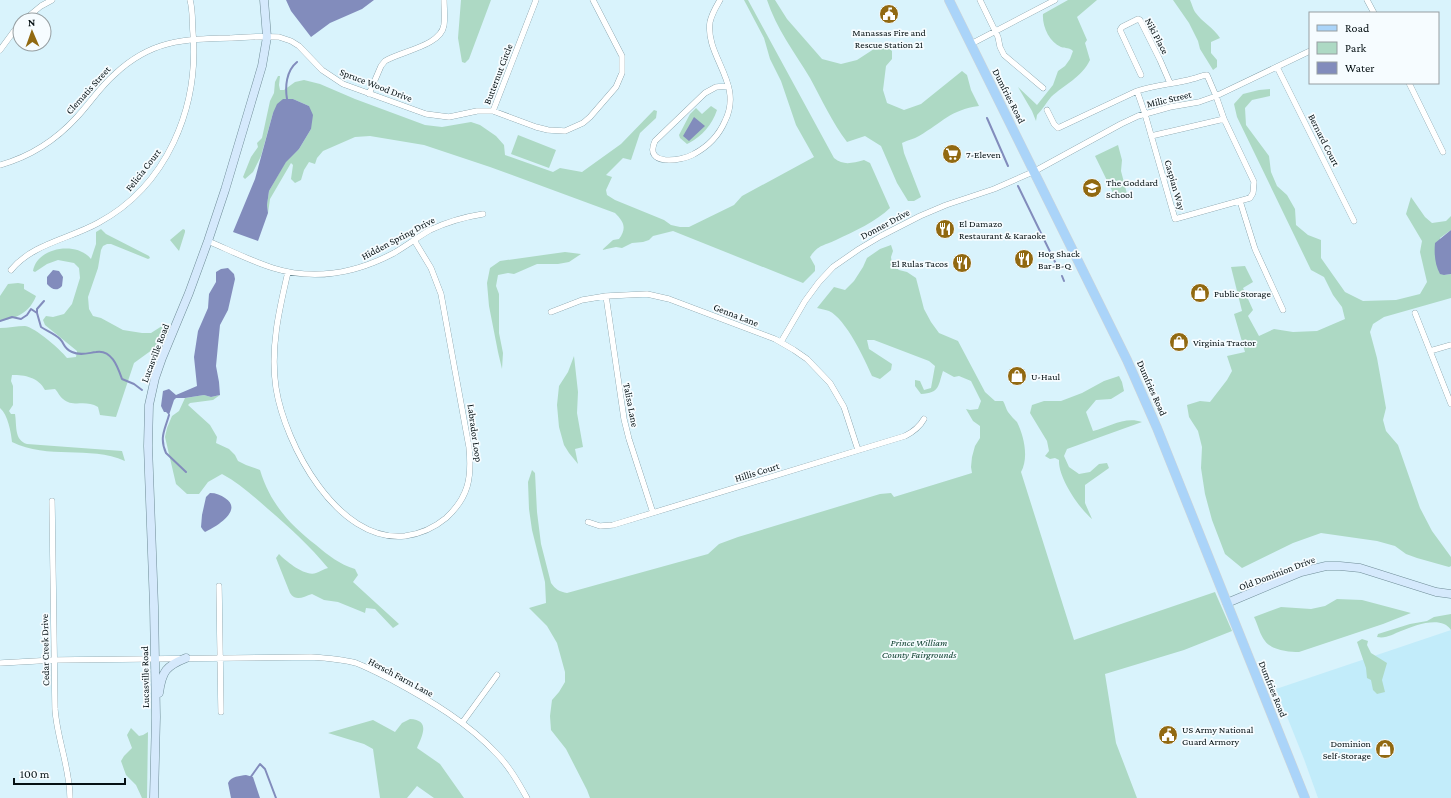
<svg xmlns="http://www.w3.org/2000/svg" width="1451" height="798" viewBox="0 0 1451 798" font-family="'Crimson Pro',serif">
<rect width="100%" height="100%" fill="#d9f3fc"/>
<path fill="#c2ecfa" d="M1451 630V798H1318L1304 759 1276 689Z"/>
<path fill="#add9c4" d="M461 0H491L469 59 465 63 462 62 458 38Z
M744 0H748L834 158C844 166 852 163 864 160L870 163 890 208C877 221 853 232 836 240 823 246 818 245 810 257L815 266V271L803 283 673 231 653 236 649 240 643 242 632 243 622 248 616 247 602 250 613 240 619 239C627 228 624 222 615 213L490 167 424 145 370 136 355 137 323 151 317 158 315 164 309 162 304 170 301 180 295 183 291 179 293 165 291 163 270 199 268 213 267 205 269 191 286 161 299 149 311 129 309 106 293 99 273 113 261 156 253 172 245 179 243 177 251 157 258 147 257 143 262 138 270 101 274 93 275 82 278 76H280L279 85 280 90H284L295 82 304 80 320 84 355 99 425 125 442 127 471 122 480 125 496 136 504 145 505 155 553 172 560 168 582 172 621 144 654 110 657 111 656 118 640 133 631 160 623 158 606 175 612 177 606 190 607 195 615 200 664 220 671 225 680 227H689L734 205 742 196 814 157 796 125 781 81 770 59 764 38Z
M767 0H775L787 19 822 59 841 64 857 60 877 47 886 46 892 51V59L886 66 883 90 887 103 904 110 921 104 962 71 967 75 971 90 979 106C950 110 943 122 919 136 914 139 908 140 902 143L904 153 921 197 914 201H908L897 183 881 146 865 136 847 142C832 122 822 100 810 78 795 53 776 28 767 0Z
M1068 0H1097L1077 17 1087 40 1085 43 1090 60C1082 77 1064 85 1051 97 1046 103 1043 109 1037 115L1036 121 1032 111 1018 87 1037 105 1053 85 1058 71 1065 66 1070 59 1073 51C1069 47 1066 49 1061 47 1049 42 1042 26 1043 14Z
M1173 0H1190C1192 4 1193 9 1195 12 1202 22 1214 28 1220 38L1211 42V53L1217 60V67L1213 70 1200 49 1198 41 1189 23Z
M1270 89V96L1252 100 1245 108 1246 125 1269 156 1271 172 1277 186 1287 195 1295 209 1296 225 1308 235 1321 240V258L1345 292 1363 301 1396 300 1420 294 1427 282 1420 252 1422 241 1406 214 1411 197 1425 217 1432 223 1446 221 1451 216V230L1440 238 1444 275 1451 274V298L1384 317 1373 324 1370 332 1377 358 1386 408 1383 420 1386 431 1398 445 1420 508 1432 531 1451 557V566L1449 567 1417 558 1406 554 1395 546 1377 541 1321 533 1293 543 1242 568 1225 554 1212 520 1205 494 1201 468 1202 447 1198 431 1189 417 1187 405 1200 401 1210 402 1227 380 1232 371 1227 356 1245 352 1234 314 1242 311 1231 267 1245 266 1253 282 1243 288 1253 310 1248 316 1259 336 1274 329 1293 332 1317 331 1345 319 1342 307 1333 295 1324 277 1311 270 1237 117 1234 104 1243 94 1259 90Z
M711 106 717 110C712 125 702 136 689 143L687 144 680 138 679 135 690 114 696 108 702 114Z
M518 135 556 150 549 168 511 154Z
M1118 145 1122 160 1121 171 1127 194 1116 199 1095 156Z
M101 229 106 234 149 256 150 258 148 259 111 244H107L103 246 101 250 98 268 88 297 89 309 93 316 101 318 123 330 142 333H151L162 326 163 331 156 347 134 363 116 417 100 415 98 407C85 399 73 408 63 399 60 397 58 392 55 389L45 390C38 377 25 375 12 375L11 381 13 386V405L9 411 11 414H15C17 426 14 440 27 444L122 451 125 461C89 445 48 460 12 442 11 432 8 415 0 408V328C8 328 17 326 25 326 36 328 60 349 67 358L76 357 77 351 45 325 43 320 46 316 53 317 64 314 72 304 80 278 79 268 74 263 58 260 47 264 35 272 33 271C37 247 77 241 91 259L96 244V232Z
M183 229 185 230V232L179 251 170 240Z
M891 245 893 251 891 257 892 264 899 270 907 272 916 278 924 309 931 322 939 333 958 341 985 392 995 401H1003C1005 404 1006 409 1008 412 1011 416 1014 419 1017 422 1024 436 1029 458 1021 472L1074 640 1215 592 1232 631 1184 650 1105 674 1116 743 1137 798H590L587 790 566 749 551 730 550 716 552 700 559 692 565 682V672L557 643 547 626 529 608 546 603 545 582 532 530 529 509 528 482 532 470 535 473 537 512 541 544 551 583C555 589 560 592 567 593L708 554 719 544 738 537 880 494 891 493 894 497 972 473 971 467 972 457 975 446 980 438V426L973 421 966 409 970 410 978 409 981 401 971 381 959 376 954 377 943 371C938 386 940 393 921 394L915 386V380L920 381 924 390 931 388 935 366 929 361 874 340H867L869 349 892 364 891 370 880 379 872 376C865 360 846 319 829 311 826 310 821 309 817 308L834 287 845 290 854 281 863 267 867 258 880 249Z
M565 252 581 254 569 262 558 264H537L514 274 508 273 498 275 496 286 499 294V333L503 353 502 369 498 352 489 306 487 283 490 268 500 261Z
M18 283 24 284V289L36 296C30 312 16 319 0 321V296L8 284Z
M574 356 578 392 577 413 583 447 575 449 578 464 569 453 564 445 559 427 557 405 559 386 568 372Z
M1119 376 1122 382 1124 391 1111 399 1096 400 1086 412 1093 431C1109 427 1125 416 1142 422L1067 449 1064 456 1069 467 1079 474 1090 472 1099 464 1107 463 1109 468 1085 485V503L1092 519C1078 507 1058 477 1059 460L1055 458 1050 459 1045 456 1049 451 1047 441 1030 413 1032 405 1044 401H1061L1082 393 1104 381Z
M204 395 211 397 220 395 213 400 190 403 188 405 210 425 217 437 216 443 229 449 235 455 238 461 246 465 260 470C270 503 289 524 316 545 329 556 339 564 355 569L358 575 353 582 399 624 393 628 375 609 366 608 365 613 338 602 324 600 312 594C303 597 296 602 290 593L276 558 279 554C286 561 305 577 316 573 319 572 324 569 328 568 310 546 289 527 268 509 253 496 239 483 222 474L208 482 199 494H187L176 484 165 437 167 428 172 416 179 411 185 398Z
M1337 599 1362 600 1411 613 1383 624 1299 652C1289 652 1271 650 1265 641 1260 635 1258 625 1254 617L1281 607 1311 609 1325 606Z
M1451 614V630C1442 615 1415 625 1401 631 1393 634 1386 639 1377 637L1378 634 1410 624 1427 621 1434 617Z
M1362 639 1368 641 1367 645 1371 653 1387 663 1382 680 1385 692 1377 694 1373 690 1371 680 1367 678 1366 668 1357 642Z
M410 719C431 720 422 736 417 748L440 764 464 798H434L417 786 407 798H380L373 749 364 744 328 733 373 720 395 732 402 723Z
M131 728 139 736 143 735 148 732 147 798H142L136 785 126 775 121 761 124 756 132 748 127 735Z"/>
<path fill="#828cbc" d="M286 0H374L362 9 330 23 311 37 291 11Z
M283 99H293L309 106 313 115 311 129 299 149 286 162 269 191 267 205 268 213 258 241 233 232 255 179 273 113 277 104Z
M694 117 705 126 689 141 683 136Z
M1451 230V274L1444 275 1440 274C1435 265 1434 254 1435 243Z
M228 268 234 274 235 279 228 310 220 325 218 345 216 366 219 382 220 395 211 397 204 395 185 398H176L174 400 169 415 166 412H164L161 406 163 391 169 389 176 395 197 386 194 357 198 331 208 308 209 294 216 282V272L221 269Z
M53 270 59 271 63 277 62 286C57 292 51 289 47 284V277Z
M210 493C216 493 221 495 225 498 244 510 216 527 205 532L203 530 201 527 202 515 206 497Z
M246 775 253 777 260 798H231L228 783C231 776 240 776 246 775Z"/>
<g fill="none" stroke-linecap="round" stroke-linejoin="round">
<path stroke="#828cbc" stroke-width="2" d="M287 99C285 87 286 71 297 62
M987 118 1008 166
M1018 186 1056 264
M1062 276 1064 281
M37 313V309L44 301
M0 321 12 317 21 319 27 315 31 309 37 313 41 327C47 331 55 334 60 339 65 344 63 348 72 352 80 356 88 353 96 352 112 349 118 368 122 379L134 384 142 390
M169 415C165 430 159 437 166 453L186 472
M250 778 260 764 265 769 276 798"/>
<defs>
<path id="street" d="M720 0C716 7 712 13 710 22 705 57 744 83 725 121 719 135 707 147 694 154 682 161 643 167 655 141L705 93 716 87 728 86
M980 0 998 37 1000 47 1004 55 1043 88
M1367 0 1374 13
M24 20 41 6 52 0
M971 44 1055 0
M0 50 20 23
M1277 67 1354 221
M1141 75 1120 30 1122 27 1138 19 1140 20 1160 60 1170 83
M1409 83 1443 152
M369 94 381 66 385 61C401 51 441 46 444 25 445 17 444 8 444 0
M1047 110 1054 124 1058 128 1137 91C1155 85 1174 84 1192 79 1198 78 1202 75 1207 75L1216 96 1224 119 1254 182 1253 193 1250 198 1175 219 1145 114 1137 91
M493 111 536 0
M1151 136 1224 119
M0 165C29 157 56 140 77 117 90 103 100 87 115 74 151 40 184 39 230 38 247 37 263 36 279 37L291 41 299 46 322 70 343 84 426 114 449 117 477 111H493L536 127 548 130 565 131 583 123 590 117 616 87 622 73V56L593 0
M1240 201 1255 249 1283 310
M208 241C229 250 251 261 273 268 315 281 356 273 394 253 406 246 418 237 430 230 447 222 464 217 483 214
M11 270C32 244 69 239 98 223 167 186 199 108 193 33 192 22 193 10 190 0
M288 272C279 310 270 349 276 388 285 444 337 543 405 536 420 534 434 528 446 518 469 497 472 477 469 447L441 294 431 268 414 240
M606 296 624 419 629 439 653 513
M551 312 582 300 606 296 647 294 669 299 775 339 794 350 807 359 830 383 844 407 858 450
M1415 313 1451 404
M781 342 805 301 819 282 833 267 859 249 881 236 920 216 946 205 994 189 1035 171 1121 124 1138 116 1170 107 1199 102 1216 96 1310 51
M1430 351 1451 345
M52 501 55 709C57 739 70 768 70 798
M588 522 600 526 613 525 905 436C913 432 919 428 924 419
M219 586 221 712
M0 663 55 660 311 657C326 658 341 659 356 663 369 668 382 675 394 681 431 701 468 723 496 753 509 766 518 782 527 798
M462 723 497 675"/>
<path id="secondary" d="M1227 603 1301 572 1326 566H1340L1360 568 1436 592 1451 594
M159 693C162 671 166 666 186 658
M154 798 156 717 154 606 148 446 149 405 155 378 162 358 189 293 208 241 225 190 248 113 262 66 267 37 264 0"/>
<path id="primary" d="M949 0 1127 360 1157 428 1305 798"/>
</defs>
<use href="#street" stroke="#6e8c96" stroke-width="6"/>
<use href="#secondary" stroke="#6e8c96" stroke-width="9"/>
<use href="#primary" stroke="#d2d4d5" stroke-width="10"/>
<use href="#street" stroke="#fff" stroke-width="5.5"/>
<use href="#secondary" stroke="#d5e9fc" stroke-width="8"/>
<use href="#primary" stroke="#aad4f9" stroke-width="9"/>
</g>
<defs>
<symbol id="civic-disc" viewBox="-11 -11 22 22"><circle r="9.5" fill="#916911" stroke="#f6fcff"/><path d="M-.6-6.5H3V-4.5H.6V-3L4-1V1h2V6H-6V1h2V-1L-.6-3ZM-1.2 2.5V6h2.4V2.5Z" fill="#fff"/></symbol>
<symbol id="supermarket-disc" viewBox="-11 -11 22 22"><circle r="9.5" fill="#916911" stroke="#f6fcff"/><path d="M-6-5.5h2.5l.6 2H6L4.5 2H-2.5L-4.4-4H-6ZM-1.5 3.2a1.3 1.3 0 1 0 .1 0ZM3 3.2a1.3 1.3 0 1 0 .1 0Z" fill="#fff"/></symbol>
<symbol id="school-disc" viewBox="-11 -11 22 22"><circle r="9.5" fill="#916911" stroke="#f6fcff"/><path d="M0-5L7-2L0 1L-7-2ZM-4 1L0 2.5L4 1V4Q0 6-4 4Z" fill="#fff"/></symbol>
<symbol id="restaurant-disc" viewBox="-11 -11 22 22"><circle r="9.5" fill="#916911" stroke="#f6fcff"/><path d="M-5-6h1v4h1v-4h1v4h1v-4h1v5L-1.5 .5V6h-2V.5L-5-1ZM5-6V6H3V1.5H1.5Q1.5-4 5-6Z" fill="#fff"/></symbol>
<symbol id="shop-disc" viewBox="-11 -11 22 22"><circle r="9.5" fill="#916911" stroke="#f6fcff"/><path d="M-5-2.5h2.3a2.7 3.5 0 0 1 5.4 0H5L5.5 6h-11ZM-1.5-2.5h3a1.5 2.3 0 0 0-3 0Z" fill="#fff"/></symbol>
</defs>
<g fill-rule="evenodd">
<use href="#civic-disc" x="878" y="3" width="22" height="22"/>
<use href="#supermarket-disc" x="941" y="143" width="22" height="22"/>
<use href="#school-disc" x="1081" y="177" width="22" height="22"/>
<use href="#restaurant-disc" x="934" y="218" width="22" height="22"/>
<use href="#restaurant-disc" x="1013" y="248" width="22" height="22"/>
<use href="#restaurant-disc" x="951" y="252" width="22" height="22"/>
<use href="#shop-disc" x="1189" y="282" width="22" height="22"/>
<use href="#shop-disc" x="1168" y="331" width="22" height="22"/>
<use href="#shop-disc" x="1006" y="365" width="22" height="22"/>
<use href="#civic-disc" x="1157" y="724" width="22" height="22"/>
<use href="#shop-disc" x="1374" y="738" width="22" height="22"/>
</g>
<g text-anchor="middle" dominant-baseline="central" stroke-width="3.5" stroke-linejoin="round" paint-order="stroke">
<g font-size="10" fill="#051013" stroke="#f6fcff" text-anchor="start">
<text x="889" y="32" text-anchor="middle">Manassas Fire and<tspan x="889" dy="12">Rescue Station 21</tspan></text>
<text x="966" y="154">7-Eleven</text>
<text x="1106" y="182">The Goddard<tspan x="1106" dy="12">School</tspan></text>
<text x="959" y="223">El Damazo<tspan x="959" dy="12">Restaurant &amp; Karaoke</tspan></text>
<text x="1038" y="253">Hog Shack<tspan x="1038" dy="12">Bar-B-Q</tspan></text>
<text x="948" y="263" text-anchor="end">El Rulas Tacos</text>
<text x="1214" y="293">Public Storage</text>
<text x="1193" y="342">Virginia Tractor</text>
<text x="1031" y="376">U-Haul</text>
<text x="1182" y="729">US Army National<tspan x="1182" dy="12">Guard Armory</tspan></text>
<text x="1371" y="743" text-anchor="end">Dominion<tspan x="1371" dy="12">Self-Storage</tspan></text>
</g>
<g font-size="10" fill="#051013" stroke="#f6fcff">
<text transform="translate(1157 36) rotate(62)">Niki Place</text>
<text transform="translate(498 74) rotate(-69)">Butternut Circle</text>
<text transform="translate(376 85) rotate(21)">Spruce Wood Drive</text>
<text transform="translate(88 90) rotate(-48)">Clematis Street</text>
<text transform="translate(1009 96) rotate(63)">Dumfries Road</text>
<text transform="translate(1169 99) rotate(-13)">Milic Street</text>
<text transform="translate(1324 140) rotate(63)">Bernard Court</text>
<text transform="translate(143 170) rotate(-52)">Felicia Court</text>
<text transform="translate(1175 185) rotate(74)">Caspian Way</text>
<text transform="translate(885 224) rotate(-28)">Donner Drive</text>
<text transform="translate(398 238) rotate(-28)">Hidden Spring Drive</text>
<text transform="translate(736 315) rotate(21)">Genna Lane</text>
<text transform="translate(155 353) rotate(-69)">Lucasville Road</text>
<text transform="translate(1152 388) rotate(66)">Dumfries Road</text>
<text transform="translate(631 405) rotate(79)">Talisa Lane</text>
<text transform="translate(475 433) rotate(82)">Labrador Loop</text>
<text transform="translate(757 472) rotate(-17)">Hillis Court</text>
<text transform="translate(1277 573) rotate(-21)">Old Dominion Drive</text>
<text transform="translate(45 650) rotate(-91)">Cedar Creek Drive</text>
<text transform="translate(145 677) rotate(-91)">Lucasville Road</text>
<text transform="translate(401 677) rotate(28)">Hersch Farm Lane</text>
<text transform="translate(1273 689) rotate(68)">Dumfries Road</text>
</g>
<g font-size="10" font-style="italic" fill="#043826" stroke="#f6fcff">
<text x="919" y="642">Prince William<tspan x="919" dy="12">County Fairgrounds</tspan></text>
</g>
</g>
<rect x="1309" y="12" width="130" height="72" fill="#f6fcff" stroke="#969ea1"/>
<rect x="1317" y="25" width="20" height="6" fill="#aad4f9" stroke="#969ea1"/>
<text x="1345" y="32" font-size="12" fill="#051013">Road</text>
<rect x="1317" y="42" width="20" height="12" fill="#add9c4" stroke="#969ea1"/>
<text x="1345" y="52" font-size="12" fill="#051013">Park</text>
<rect x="1317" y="62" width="20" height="12" fill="#828cbc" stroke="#969ea1"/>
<text x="1345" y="72" font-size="12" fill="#051013">Water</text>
<g transform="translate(32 32) rotate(358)"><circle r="19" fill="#f6fcff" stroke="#969ea1"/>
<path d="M0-3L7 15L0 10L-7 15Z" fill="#916911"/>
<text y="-6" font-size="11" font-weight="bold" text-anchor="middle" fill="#051013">N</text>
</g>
<path d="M14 778v6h111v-6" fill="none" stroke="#051013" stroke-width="2"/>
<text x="20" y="778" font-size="12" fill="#051013" stroke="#f6fcff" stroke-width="3" paint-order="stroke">100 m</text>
</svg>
